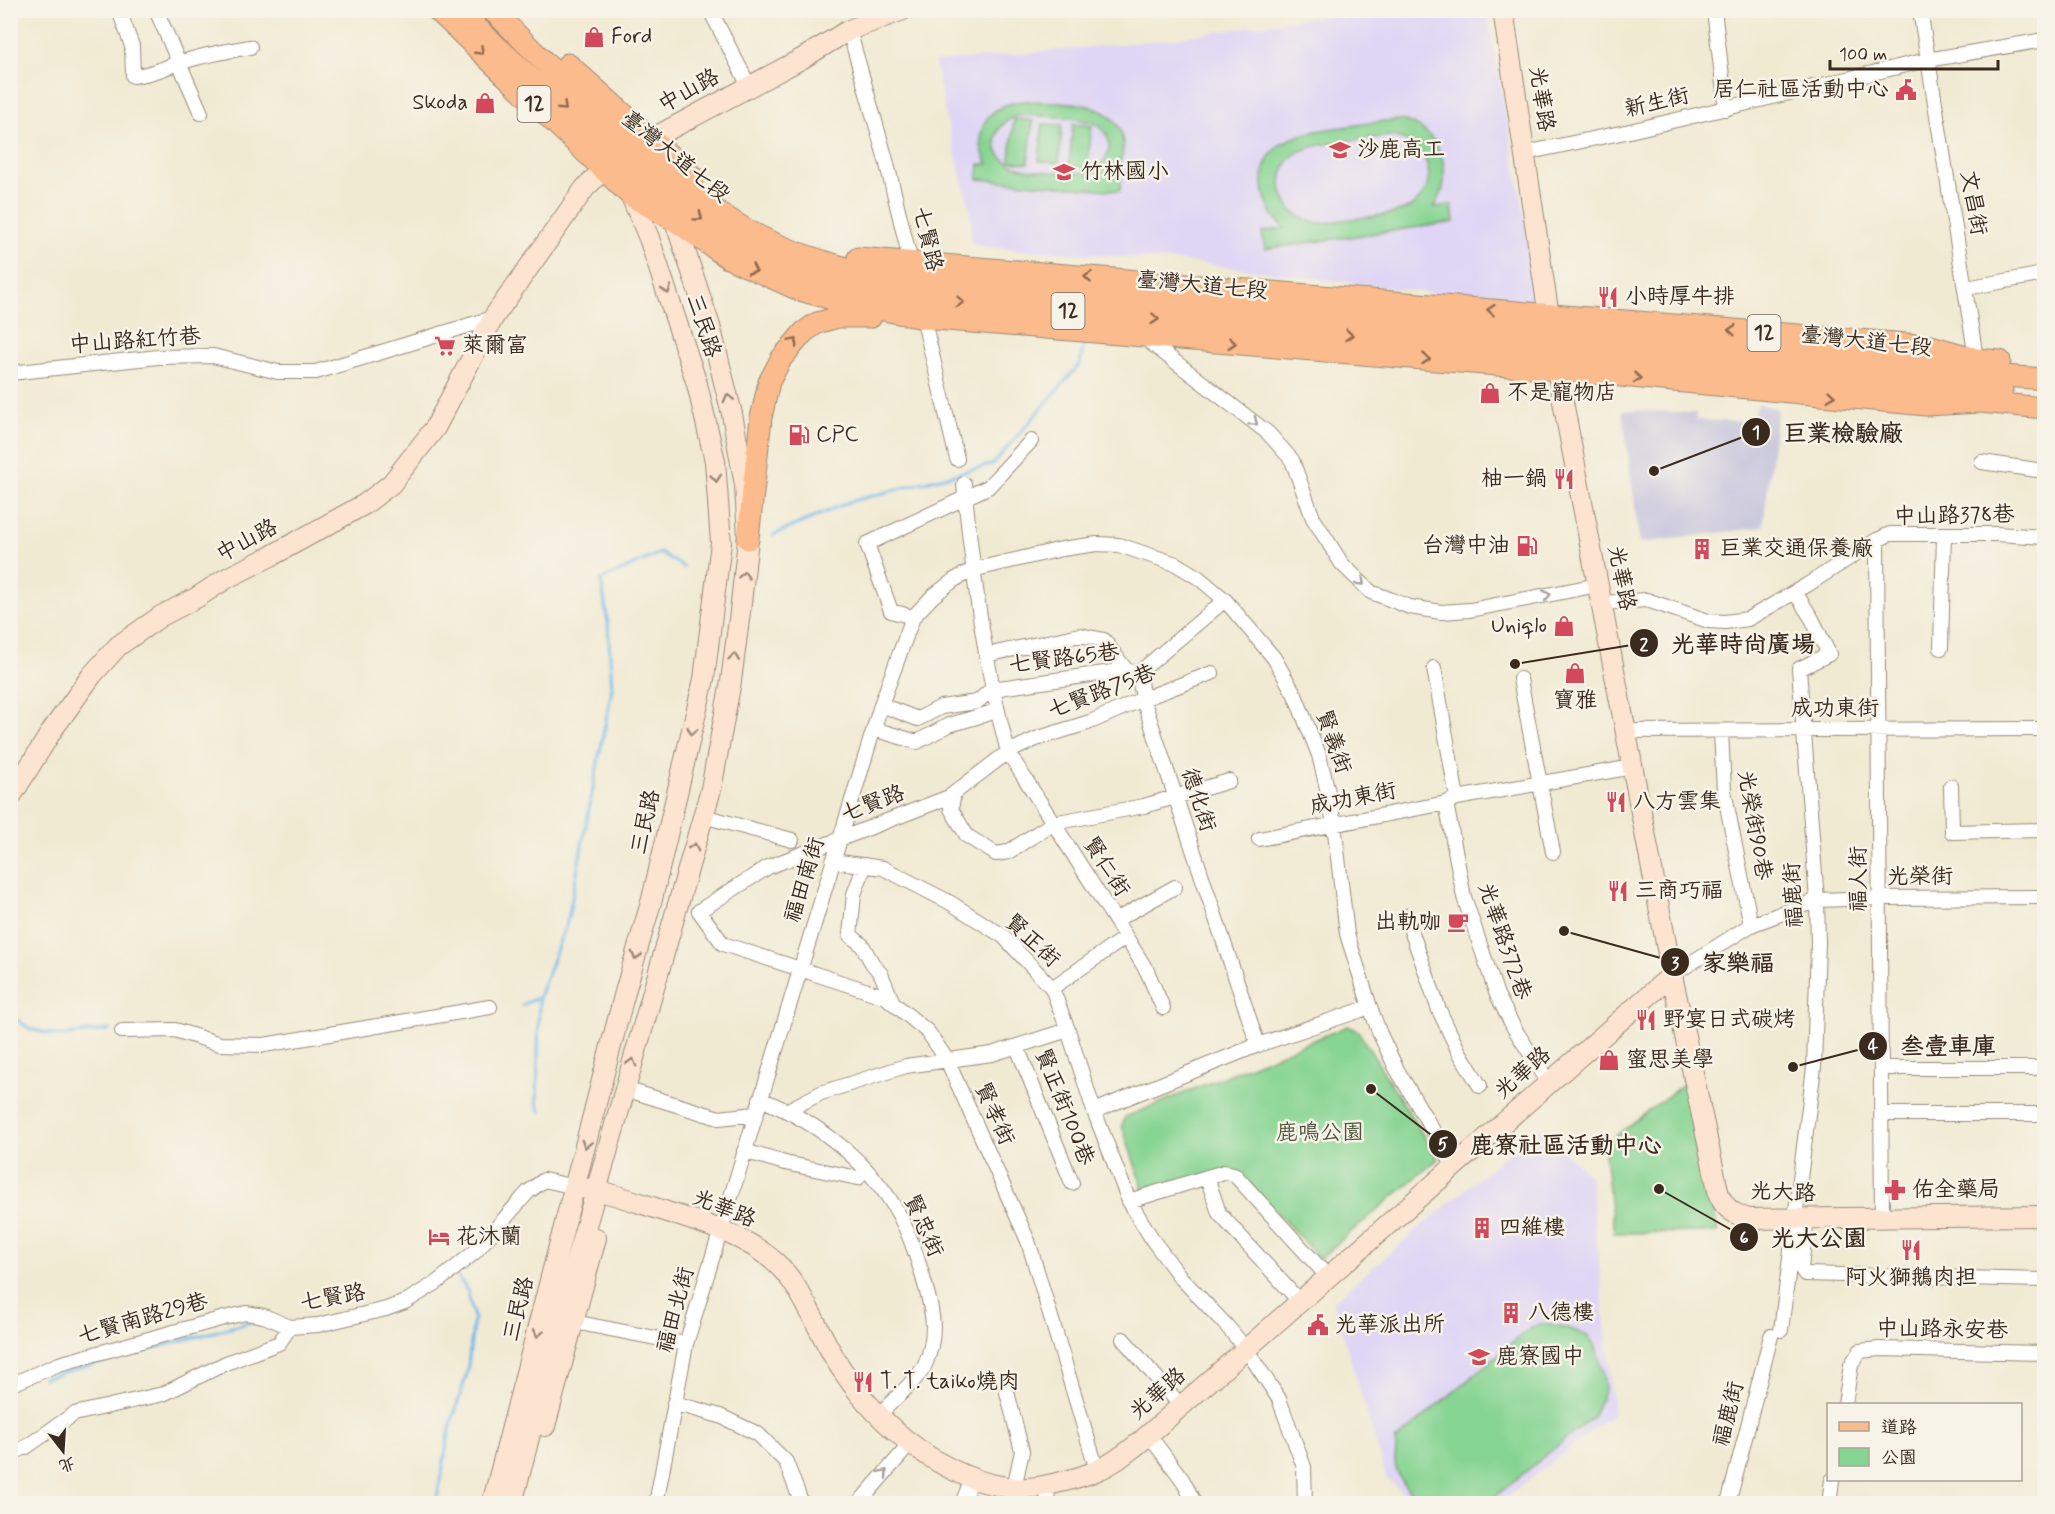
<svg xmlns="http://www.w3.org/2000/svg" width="2055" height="1514" viewBox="0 0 2055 1514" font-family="Mynerve,'LXGW WenKai TC',sans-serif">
<rect width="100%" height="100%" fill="#f7f3e8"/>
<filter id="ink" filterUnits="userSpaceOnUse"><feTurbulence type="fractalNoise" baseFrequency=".0167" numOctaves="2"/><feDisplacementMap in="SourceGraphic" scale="12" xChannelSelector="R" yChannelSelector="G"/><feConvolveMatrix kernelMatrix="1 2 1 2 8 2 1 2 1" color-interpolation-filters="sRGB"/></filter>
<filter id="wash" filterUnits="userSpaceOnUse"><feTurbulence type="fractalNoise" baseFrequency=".008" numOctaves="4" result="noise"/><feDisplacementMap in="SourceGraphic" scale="24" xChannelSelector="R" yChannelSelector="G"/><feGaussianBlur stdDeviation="1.35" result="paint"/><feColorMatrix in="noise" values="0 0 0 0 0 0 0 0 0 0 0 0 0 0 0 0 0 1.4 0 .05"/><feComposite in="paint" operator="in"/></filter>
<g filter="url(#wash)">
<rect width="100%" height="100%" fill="#f1ead3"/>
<path fill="#dfd5f5" d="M1354 11H1487L1541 307 1173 260 986 247 971 242V214L947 122 935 62 1163 40Z
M1539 1127 1590 1176 1614 1413 1500 1503H1412L1386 1477 1333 1301Z"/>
<path fill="#c3c1db" d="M1758 404 1777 409 1763 527 1640 543 1622 410 1696 413V420L1751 422Z"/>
<path fill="#86d492" stroke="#607f58" stroke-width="1.5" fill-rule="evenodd" d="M1027 101C1059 103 1117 97 1123 141 1125 154 1120 165 1111 175L1121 177 1120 191 978 179 979 164H988C969 130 989 102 1027 101ZM1016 116C1032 115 1082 117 1095 124 1121 138 1108 171 1080 173 1056 171 994 176 996 140 996 128 1005 121 1016 116Z
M1014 119 1033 121 1028 163 1010 161Z
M1399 120C1440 126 1457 175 1434 207L1452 205 1454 222 1265 249 1262 232 1285 228C1272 217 1264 202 1263 184 1261 140 1302 133 1335 128 1352 126 1369 123 1386 121ZM1389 136C1427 139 1445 184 1410 207 1395 216 1362 217 1343 220 1333 221 1322 225 1312 222 1281 215 1270 174 1295 154 1309 143 1368 139 1389 136Z
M1043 124 1062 125 1059 163 1039 161Z
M1073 124 1092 126 1087 168 1069 166Z
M1348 1026 1358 1031 1438 1159 1346 1236 1320 1259 1250 1184 1219 1176 1146 1197 1122 1126 1125 1117Z
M1686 1082 1718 1232 1614 1233 1604 1145Z
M1540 1324 1560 1326 1576 1331 1586 1335 1595 1345 1603 1373 1605 1389 1594 1416 1487 1503H1420C1410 1493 1395 1477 1395 1461 1395 1454 1397 1449 1395 1441L1528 1330Z"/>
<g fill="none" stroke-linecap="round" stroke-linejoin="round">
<path stroke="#73b9ea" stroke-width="3" d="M773 535 849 502 993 464 1080 364 1084 344
M539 998 537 1103 541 1112
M522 1005 539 997 568 919 612 689 608 623 601 580 660 553 684 567
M10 1015 30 1029 59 1036 109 1030
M43 1378 251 1322
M436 1504 450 1428 467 1373 474 1318 467 1290 457 1275"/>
</g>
</g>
<g filter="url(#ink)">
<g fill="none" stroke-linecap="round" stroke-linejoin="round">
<defs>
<path id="street" d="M119 10 132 46 133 76C150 75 163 68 179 63 202 55 226 51 250 47
M156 10 201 113
M710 10 749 86
M1714 10 1726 109
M1920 10 1977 364
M849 30 886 160 912 267
M1525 153 1630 131 1927 60 2044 40
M1966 288 2044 274
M922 313 957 459
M1143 337 1268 433 1292 460 1313 518 1342 564 1371 592 1410 607 1441 612 1470 610 1598 585
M10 373 158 357 213 356 278 372H316L493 318
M1982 462 2044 471
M1877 540 1882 1218
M1225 600 1142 670 1140 682 1143 699 1258 1045
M1602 603 1647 600 1708 621 1725 622 1748 619 1807 585 1877 540 1890 534H1996L2044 537
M913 617 891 611 867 544 988 487 1031 441
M1941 648 1944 534
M986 655 1080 635 1104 640 1126 670
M1434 668 1457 798
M1520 679 1553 852
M881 705 918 719 941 707 977 702 992 689 1126 670 1141 675
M874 729 917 742 949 725 997 711
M1626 731 2044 729
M1721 731 1724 791 1751 925
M1951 786 1952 832 2044 830
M954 793 951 809 967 836 996 854 1008 852 1053 823 1144 806 1229 781
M1446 803 1464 897 1497 995 1514 1028 1549 1083
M703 816 792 840
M1259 839 1446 803 1457 798 1633 767
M833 861 883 868 949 902 1003 936 1052 988 1068 1030 1094 1111 1129 1201 1154 1242 1181 1278 1226 1325 1246 1349 1279 1399 1304 1467 1305 1504
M865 865 854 894 850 935 862 945 872 963 881 974 893 1003
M699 911 723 944 886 997 928 1032 947 1060 1028 1241 1097 1470
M699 911 768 867 949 797 1008 752C984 663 973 576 964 484
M1406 916 1439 1010 1458 1050 1480 1086
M1116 920 1175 887
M1672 975 1751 925 1817 900 1880 898 2044 897
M1052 988 1126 937
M1163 1008 1147 971 1126 937 1008 752 1036 739 1090 722 1143 699 1212 673
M122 1031 175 1030 220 1044 264 1045 490 1007
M1017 1047 1072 1183
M1882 1068H2044
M625 1089 719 1118 755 1114
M760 1099C821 1123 879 1168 906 1229 913 1245 919 1263 924 1281 933 1312 938 1334 925 1365 920 1377 890 1403 879 1415
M788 1110 821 1093 906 1066 992 1054 1068 1030
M1094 1111 1258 1045 1370 1007
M1882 1114H2044
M744 1151 785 1163 858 1178
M1207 1177 1219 1213 1300 1302
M1129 1201 1224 1172 1234 1174 1328 1277
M1807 1218 1801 1268 1805 1274 2044 1280
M574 1322 686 1344
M1781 1330 1814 1067 1818 944 1817 900 1799 669 1829 654 1812 619 1795 592
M1123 1339 1181 1406
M10 1385 59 1364 224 1318 246 1313 264 1316 290 1327 318 1325 386 1309 405 1302 436 1283 475 1252 528 1192 544 1180 575 1187
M1007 1392 1022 1451 1014 1488
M674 1403 720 1416 758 1434 786 1462 802 1504
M1845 1404 1851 1365 1860 1351 1879 1349 2044 1353
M1148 1434 1182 1479 1195 1504
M10 1454 26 1447 74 1414 163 1394 226 1363 279 1343 290 1327
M656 1504 686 1344 881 705 913 617 933 596 954 580 972 570 1062 549 1097 544 1119 545 1176 564 1199 578 1225 600 1274 658 1295 695 1319 755 1327 788 1334 824 1347 934 1370 1007 1380 1034 1396 1068 1454 1166
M858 1504 911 1443
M962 1504 972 1478
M1047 1504 1048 1484
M1728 1504 1771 1336
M1829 1504 1832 1480"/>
<path id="secondary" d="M1503 10 1557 370 1672 975 1719 1195C1726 1210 1734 1214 1749 1219L2044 1216
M640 145 803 58 849 30 903 10
M10 798 53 729 92 675 118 646 161 616 196 598 227 578 271 556 365 504 391 484 435 428 493 318 585 188 603 170 615 161
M575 1187C604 1190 630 1200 658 1209 699 1223 743 1233 776 1263 805 1289 820 1339 843 1371 880 1427 945 1481 1014 1488 1035 1490 1078 1479 1098 1470 1113 1464 1126 1453 1139 1443L1672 975
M545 1426 596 1238
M492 1504 625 992 652 899 704 679 721 543 715 461 697 384 649 238 631 196 630 188
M512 1504 561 1313 711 789 731 681 740 612 748 539 745 485 732 414 710 326 672 212"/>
<path id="primary" d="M437 10 631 196 674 220 728 258 799 290 835 300 923 318 1557 370 1926 405 1980 402 2044 408
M458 10 628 169 734 242 771 260 837 284 869 292 919 299 1555 352 1928 386 2002 390
M492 10C571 87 647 170 742 227 771 244 811 258 843 267 866 274 891 276 915 280L1929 366 1978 374 2044 379
M568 64 694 177
M858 258 1931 346 1977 359 2000 361
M748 539 761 418 769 382 781 359 804 332 817 323 838 317H871"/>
</defs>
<use href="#street" stroke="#968a78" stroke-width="16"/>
<use href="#secondary" stroke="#968a78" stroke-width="22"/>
<use href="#primary" stroke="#968a78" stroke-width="23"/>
<use href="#street" stroke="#fff" stroke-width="14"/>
<use href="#secondary" stroke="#fde4d1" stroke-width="20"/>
<use href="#primary" stroke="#fbbb8c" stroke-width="21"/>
</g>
<defs><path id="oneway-chevron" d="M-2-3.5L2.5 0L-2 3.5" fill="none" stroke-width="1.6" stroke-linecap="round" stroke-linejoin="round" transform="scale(1.5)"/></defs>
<g stroke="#916b50">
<use href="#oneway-chevron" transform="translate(480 51) rotate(44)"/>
<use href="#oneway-chevron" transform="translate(563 107) rotate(44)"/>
<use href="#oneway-chevron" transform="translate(699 217) rotate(36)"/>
<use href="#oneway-chevron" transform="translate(753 270) rotate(25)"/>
<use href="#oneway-chevron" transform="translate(1088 277) rotate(-175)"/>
<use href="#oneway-chevron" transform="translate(960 302) rotate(5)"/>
<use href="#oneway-chevron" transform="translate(1491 310) rotate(-175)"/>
<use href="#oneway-chevron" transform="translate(1155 319) rotate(5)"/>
<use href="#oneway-chevron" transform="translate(1732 330) rotate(-175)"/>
<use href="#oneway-chevron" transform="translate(1349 335) rotate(5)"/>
<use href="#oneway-chevron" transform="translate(794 342) rotate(-49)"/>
<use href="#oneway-chevron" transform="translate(1232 343) rotate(5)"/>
<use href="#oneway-chevron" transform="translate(1426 359) rotate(5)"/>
<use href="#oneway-chevron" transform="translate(1637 378) rotate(5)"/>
<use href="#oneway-chevron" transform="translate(1831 396) rotate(5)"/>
</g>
<g stroke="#9c8778">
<use href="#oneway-chevron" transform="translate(667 290) rotate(71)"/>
<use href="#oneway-chevron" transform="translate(728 398) rotate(-104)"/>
<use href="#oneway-chevron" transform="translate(716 478) rotate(86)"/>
<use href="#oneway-chevron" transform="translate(744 575) rotate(-84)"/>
<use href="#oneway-chevron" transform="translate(734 657) rotate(-83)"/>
<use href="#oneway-chevron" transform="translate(692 731) rotate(103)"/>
<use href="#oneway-chevron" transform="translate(694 847) rotate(-73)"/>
<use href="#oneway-chevron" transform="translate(636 956) rotate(106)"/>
<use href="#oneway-chevron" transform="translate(632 1062) rotate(-74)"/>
<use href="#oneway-chevron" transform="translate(586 1144) rotate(104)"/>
<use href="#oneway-chevron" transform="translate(538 1333) rotate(104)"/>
</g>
<g stroke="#a79f9a">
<use href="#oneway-chevron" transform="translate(1254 422) rotate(37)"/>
<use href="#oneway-chevron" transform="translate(1361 582) rotate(44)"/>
<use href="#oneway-chevron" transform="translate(1547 595) rotate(-11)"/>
<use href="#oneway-chevron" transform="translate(884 1473) rotate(-49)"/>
</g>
</g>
<defs>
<symbol id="shop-bare" viewBox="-9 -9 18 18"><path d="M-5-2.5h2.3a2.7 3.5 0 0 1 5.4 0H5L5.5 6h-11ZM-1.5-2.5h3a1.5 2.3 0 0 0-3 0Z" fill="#d1495b" stroke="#f7f3e8" stroke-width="2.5" paint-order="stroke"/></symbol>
<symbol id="civic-bare" viewBox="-9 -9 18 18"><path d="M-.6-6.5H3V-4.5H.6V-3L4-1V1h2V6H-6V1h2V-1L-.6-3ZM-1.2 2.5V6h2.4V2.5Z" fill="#d1495b" stroke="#f7f3e8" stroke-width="2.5" paint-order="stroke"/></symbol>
<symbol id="school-bare" viewBox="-9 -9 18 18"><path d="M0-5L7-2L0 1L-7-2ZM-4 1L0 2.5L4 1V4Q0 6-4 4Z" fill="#d1495b" stroke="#f7f3e8" stroke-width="2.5" paint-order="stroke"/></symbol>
<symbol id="restaurant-bare" viewBox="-9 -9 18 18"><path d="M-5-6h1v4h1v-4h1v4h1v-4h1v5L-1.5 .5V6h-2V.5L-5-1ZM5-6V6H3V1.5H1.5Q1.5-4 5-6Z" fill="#d1495b" stroke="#f7f3e8" stroke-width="2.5" paint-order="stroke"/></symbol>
<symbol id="supermarket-bare" viewBox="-9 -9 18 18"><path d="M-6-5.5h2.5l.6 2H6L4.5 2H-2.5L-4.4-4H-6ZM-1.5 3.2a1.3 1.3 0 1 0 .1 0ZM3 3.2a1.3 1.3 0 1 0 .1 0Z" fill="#d1495b" stroke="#f7f3e8" stroke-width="2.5" paint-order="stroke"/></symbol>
<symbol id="fuel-bare" viewBox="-9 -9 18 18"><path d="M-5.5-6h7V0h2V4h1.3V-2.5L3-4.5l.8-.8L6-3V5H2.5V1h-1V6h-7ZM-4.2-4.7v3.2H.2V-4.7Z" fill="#d1495b" stroke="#f7f3e8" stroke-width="2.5" paint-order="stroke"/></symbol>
<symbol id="building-bare" viewBox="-9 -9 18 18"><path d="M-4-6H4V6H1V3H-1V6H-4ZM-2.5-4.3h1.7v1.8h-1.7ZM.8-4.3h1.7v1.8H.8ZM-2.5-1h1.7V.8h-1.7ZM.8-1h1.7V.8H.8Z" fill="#d1495b" stroke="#f7f3e8" stroke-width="2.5" paint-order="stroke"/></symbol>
<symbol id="cafe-bare" viewBox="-9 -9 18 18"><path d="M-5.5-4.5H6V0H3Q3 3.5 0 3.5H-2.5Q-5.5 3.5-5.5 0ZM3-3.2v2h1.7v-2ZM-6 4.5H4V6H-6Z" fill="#d1495b" stroke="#f7f3e8" stroke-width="2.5" paint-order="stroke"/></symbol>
<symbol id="pharmacy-bare" viewBox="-9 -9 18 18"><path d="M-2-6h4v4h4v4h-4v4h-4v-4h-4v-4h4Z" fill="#d1495b" stroke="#f7f3e8" stroke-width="2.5" paint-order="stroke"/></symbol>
<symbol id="hotel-bare" viewBox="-9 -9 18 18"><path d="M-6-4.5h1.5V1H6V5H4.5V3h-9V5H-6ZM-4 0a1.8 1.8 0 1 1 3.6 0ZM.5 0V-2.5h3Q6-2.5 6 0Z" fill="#d1495b" stroke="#f7f3e8" stroke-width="2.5" paint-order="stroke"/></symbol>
</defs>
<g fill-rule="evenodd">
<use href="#shop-bare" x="579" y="22" width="30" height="30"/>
<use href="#civic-bare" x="1891" y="75" width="30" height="30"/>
<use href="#shop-bare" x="470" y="88" width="30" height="30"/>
<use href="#school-bare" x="1325" y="135" width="30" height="30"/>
<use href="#school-bare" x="1049" y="157" width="30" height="30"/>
<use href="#restaurant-bare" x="1593" y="282" width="30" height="30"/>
<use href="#supermarket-bare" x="430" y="331" width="30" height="30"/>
<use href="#shop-bare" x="1475" y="378" width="30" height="30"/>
<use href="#fuel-bare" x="784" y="420" width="30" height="30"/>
<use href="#restaurant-bare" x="1549" y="464" width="30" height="30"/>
<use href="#fuel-bare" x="1512" y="531" width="30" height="30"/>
<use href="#building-bare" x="1687" y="534" width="30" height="30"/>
<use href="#shop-bare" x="1549" y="611" width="30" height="30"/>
<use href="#shop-bare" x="1560" y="658" width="30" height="30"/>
<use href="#restaurant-bare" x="1601" y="787" width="30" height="30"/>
<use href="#restaurant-bare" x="1603" y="876" width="30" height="30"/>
<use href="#cafe-bare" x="1443" y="907" width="30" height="30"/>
<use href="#restaurant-bare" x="1631" y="1005" width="30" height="30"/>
<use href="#shop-bare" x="1594" y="1045" width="30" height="30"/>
<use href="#pharmacy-bare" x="1880" y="1175" width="30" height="30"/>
<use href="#building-bare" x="1467" y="1213" width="30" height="30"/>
<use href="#hotel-bare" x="424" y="1222" width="30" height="30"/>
<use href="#restaurant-bare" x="1896" y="1235" width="30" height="30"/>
<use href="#building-bare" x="1496" y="1298" width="30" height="30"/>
<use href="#civic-bare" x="1303" y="1310" width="30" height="30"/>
<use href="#school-bare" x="1464" y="1342" width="30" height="30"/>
<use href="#restaurant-bare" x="848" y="1367" width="30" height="30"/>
</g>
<g text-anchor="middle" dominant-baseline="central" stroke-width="5" stroke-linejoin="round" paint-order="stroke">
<g fill="#f7f3e8" stroke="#73665b" stroke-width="1.5">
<rect x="517.5" y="86" width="33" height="36" rx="4.5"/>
<rect x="1051.5" y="293" width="33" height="36" rx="4.5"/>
<rect x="1747.5" y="315" width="33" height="36" rx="4.5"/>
</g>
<g font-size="21" font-weight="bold" fill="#3b2a1e">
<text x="534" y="104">12</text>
<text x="1068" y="311">12</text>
<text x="1764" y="333">12</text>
</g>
<g font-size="22" fill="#3b2a1e" stroke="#f7f3e8" text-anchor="start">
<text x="611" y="37">Ford</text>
<text x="1889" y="90" text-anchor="end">居仁社區活動中心</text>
<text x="468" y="103" text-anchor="end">Skoda</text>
<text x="1357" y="150">沙鹿高工</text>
<text x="1081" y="172">竹林國小</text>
<text x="1625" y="297">小時厚牛排</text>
<text x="462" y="346">萊爾富</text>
<text x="1507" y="393">不是寵物店</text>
<text x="816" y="435">CPC</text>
<text x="1547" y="479" text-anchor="end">柚一鍋</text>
<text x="1510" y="546" text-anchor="end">台灣中油</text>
<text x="1719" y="549">巨業交通保養廠</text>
<text x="1547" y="626" text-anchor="end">Uniqlo</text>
<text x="1575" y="701" text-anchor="middle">寶雅</text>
<text x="1633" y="802">八方雲集</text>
<text x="1635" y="891">三商巧福</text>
<text x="1441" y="922" text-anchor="end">出軌咖</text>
<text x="1663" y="1020">野宴日式碳烤</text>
<text x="1626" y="1060">蜜思美學</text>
<text x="1912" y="1190">佑全藥局</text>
<text x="1499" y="1228">四維樓</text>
<text x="456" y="1237">花沐蘭</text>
<text x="1911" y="1278" text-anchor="middle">阿火獅鵝肉担</text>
<text x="1528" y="1313">八德樓</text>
<text x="1335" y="1325">光華派出所</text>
<text x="1496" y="1357">鹿寮國中</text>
<text x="880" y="1382">T. T. taiko燒肉</text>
</g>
<g font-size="22" fill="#3b2a1e" stroke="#f7f3e8">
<text transform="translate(689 91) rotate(-29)">中山路</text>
<text transform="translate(1541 99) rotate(81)">光華路</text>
<text transform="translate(1657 103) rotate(-13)">新生街</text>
<text transform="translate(675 157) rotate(39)">臺灣大道七段</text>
<text transform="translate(1973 203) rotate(80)">文昌街</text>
<text transform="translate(927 239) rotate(77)">七賢路</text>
<text transform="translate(1202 286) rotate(5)">臺灣大道七段</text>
<text transform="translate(703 326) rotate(72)">三民路</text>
<text transform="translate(135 341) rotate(-4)">中山路紅竹巷</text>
<text transform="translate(1866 342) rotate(6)">臺灣大道七段</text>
<text transform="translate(1954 516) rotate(-1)">中山路378巷</text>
<text transform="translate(247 541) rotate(-28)">中山路</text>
<text transform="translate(1621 578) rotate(79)">光華路</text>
<text transform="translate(1064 659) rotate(-7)">七賢路65巷</text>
<text transform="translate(1102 692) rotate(-21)">七賢路75巷</text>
<text x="1835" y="709">成功東街</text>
<text transform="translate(1333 742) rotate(71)">賢義街</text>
<text transform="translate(1353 799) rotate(-11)">成功東街</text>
<text transform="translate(1198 800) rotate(72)">德化街</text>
<text transform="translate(873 804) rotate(-21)">七賢路</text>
<text transform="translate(646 822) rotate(-77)">三民路</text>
<text transform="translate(1754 825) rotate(80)">光榮街90巷</text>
<text transform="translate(1106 867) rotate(57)">賢仁街</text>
<text x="1920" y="877">光榮街</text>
<text transform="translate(1859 879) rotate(-90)">福人街</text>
<text transform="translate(805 880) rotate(-73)">福田南街</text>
<text transform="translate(1794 895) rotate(-93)">福鹿街</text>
<text transform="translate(1032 941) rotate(43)">賢正街</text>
<text transform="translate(1504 941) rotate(71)">光華路372巷</text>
<text transform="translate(1523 1073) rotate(-41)">光華路</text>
<text transform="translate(1064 1107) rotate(68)">賢正街100巷</text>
<text transform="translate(994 1114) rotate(66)">賢孝街</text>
<text transform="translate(1783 1193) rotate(2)">光大路</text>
<text transform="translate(724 1209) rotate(22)">光華路</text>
<text transform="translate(923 1226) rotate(66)">賢忠街</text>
<text transform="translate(333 1298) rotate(-10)">七賢路</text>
<text transform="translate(519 1309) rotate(-76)">三民路</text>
<text transform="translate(676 1310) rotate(-75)">福田北街</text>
<text transform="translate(143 1319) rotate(-16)">七賢南路29巷</text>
<text transform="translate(1942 1330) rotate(1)">中山路永安巷</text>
<text transform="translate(1158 1394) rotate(-41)">光華路</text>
<text transform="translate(1729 1414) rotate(-76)">福鹿街</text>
</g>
<g font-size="22" fill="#4e543b" stroke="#f7f3e8">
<text x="1320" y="1133">鹿鳴公園</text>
</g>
</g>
<path fill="none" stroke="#3b2a1e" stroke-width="2" d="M1654 471L1756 432M1515 664L1644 643M1564 931L1675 962M1793 1067L1873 1046M1371 1089L1443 1144M1659 1189L1744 1237"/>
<g fill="#3b2a1e" stroke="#f7f3e8" stroke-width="2">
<circle cx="1654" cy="471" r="6"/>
<circle cx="1515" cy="664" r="6"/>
<circle cx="1564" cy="931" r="6"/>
<circle cx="1793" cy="1067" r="6"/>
<circle cx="1371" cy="1089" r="6"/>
<circle cx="1659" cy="1189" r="6"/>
<circle cx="1756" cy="432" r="15"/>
<circle cx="1644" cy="643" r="15"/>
<circle cx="1675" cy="962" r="15"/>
<circle cx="1873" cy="1046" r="15"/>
<circle cx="1443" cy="1144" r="15"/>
<circle cx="1744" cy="1237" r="15"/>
</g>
<g font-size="18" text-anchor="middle" font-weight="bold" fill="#fff">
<text x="1756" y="438">1</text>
<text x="1644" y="650">2</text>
<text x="1675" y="969">3</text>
<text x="1873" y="1052">4</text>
<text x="1443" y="1150">5</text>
<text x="1744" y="1243">6</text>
</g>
<g font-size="24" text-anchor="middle" font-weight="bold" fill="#3b2a1e" stroke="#f7f3e8" stroke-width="5" stroke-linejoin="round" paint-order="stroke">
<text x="1843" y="441">巨業檢驗廠</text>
<text x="1743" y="652">光華時尚廣場</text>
<text x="1738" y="971">家樂福</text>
<text x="1948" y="1054">叁壹車庫</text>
<text x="1566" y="1153">鹿寮社區活動中心</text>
<text x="1819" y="1246">光大公園</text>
</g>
<rect width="2055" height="1514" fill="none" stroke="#f7f3e8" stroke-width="36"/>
<rect x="1827" y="1403" width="195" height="78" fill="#f7f3e8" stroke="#aca397" stroke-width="1.5"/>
<rect x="1839" y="1422" width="30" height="9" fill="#fbbb8c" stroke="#aca397" stroke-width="1.5"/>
<text x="1881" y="1433" font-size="18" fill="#3b2a1e">道路</text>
<rect x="1839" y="1448" width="30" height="18" fill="#86d492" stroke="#aca397" stroke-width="1.5"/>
<text x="1881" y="1463" font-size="18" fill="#3b2a1e">公園</text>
<g transform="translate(63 1451) rotate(163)" stroke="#f7f3e8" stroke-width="4.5" paint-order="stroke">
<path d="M0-4.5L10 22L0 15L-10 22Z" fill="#3b2a1e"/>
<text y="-9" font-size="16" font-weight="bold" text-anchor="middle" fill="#3b2a1e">北</text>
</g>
<path d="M1830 60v9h168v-9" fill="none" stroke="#3b2a1e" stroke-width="3"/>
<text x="1839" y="60" font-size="18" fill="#3b2a1e" stroke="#f7f3e8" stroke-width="4.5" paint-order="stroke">100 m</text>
</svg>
